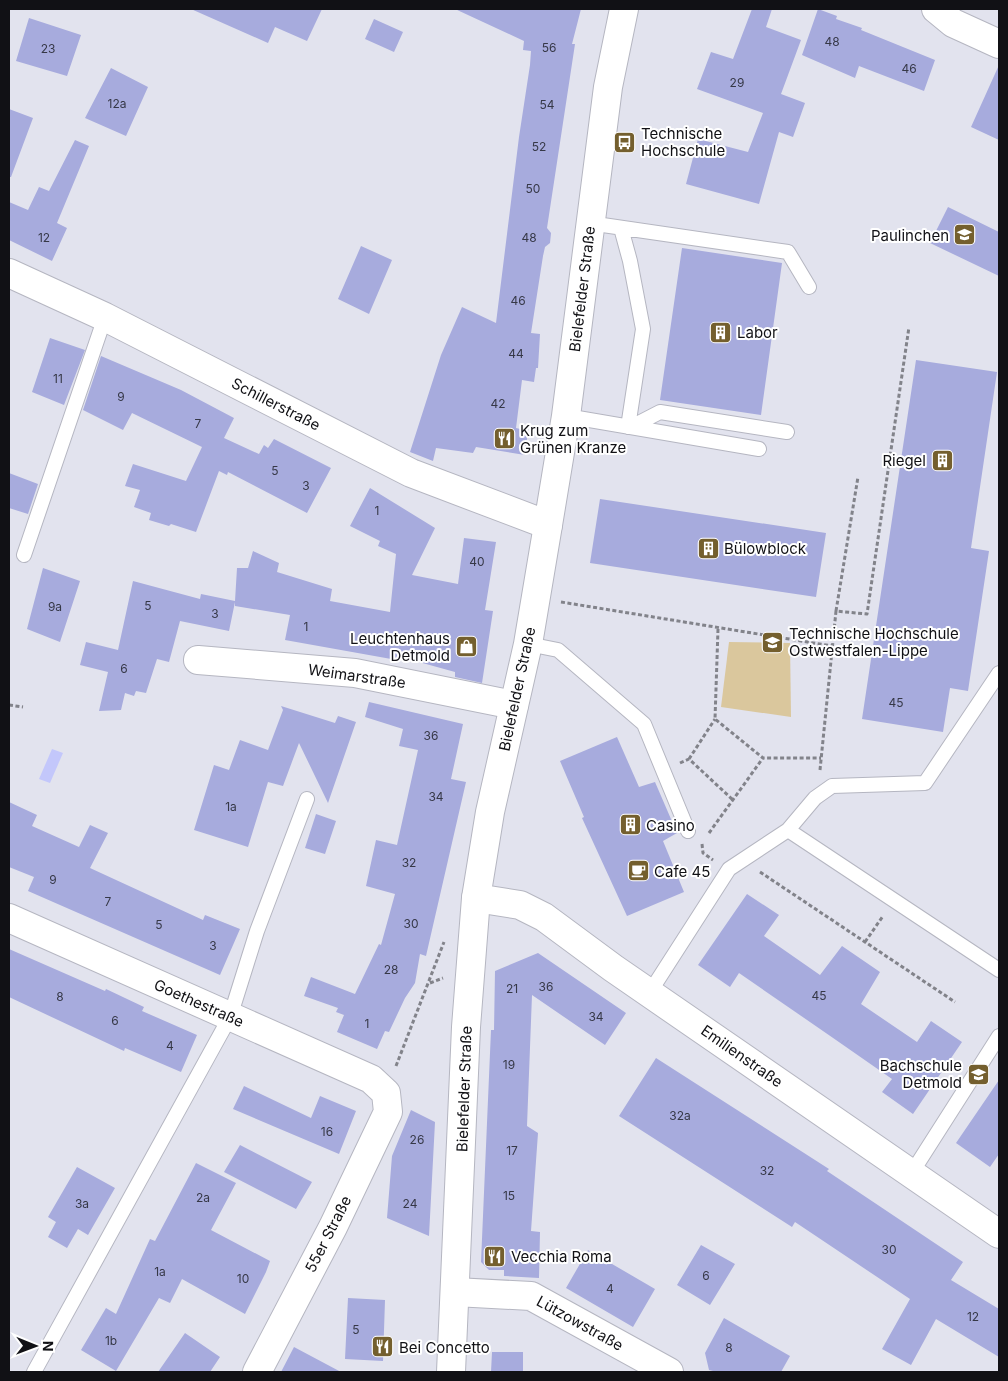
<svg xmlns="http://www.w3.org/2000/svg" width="1008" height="1381" viewBox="0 0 1008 1381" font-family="Inter,sans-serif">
<rect width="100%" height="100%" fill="#e2e3ee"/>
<path fill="#dac79d" d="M729 642 790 643 791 717 721 707Z"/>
<path fill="#c3c7fb" d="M52 749 63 753 50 783 39 779Z"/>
<path fill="#a7abdd" d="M191 9H322L307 41 275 27 268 43Z
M455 9H581L572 44H575L547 228 551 233 550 243 545 247 543 256 531 333 540 334 538 368H536L534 382 522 380 516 428 528 431 525 455 476 447 473 453 436 448 433 461 410 452 441 355 462 307 496 323 519 137 530 65 531 51 523 50 524 41Z
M752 9H772L766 27 801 40 781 94 805 103 793 137 779 132 759 204 686 184 698 139 748 152 763 113 697 89 711 52 733 59Z
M818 9 837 16 836 19 862 28 861 30 935 60 924 91 859 66 855 78 802 55Z
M29 18 81 35 67 76 16 61Z
M374 19 403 32 394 52 365 39Z
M999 65V140L971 127Z
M111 68 148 87 126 136 85 118Z
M9 109 33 118 11 177H9Z
M75 140 89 146 57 223 67 228 52 261 9 240V202L28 210 39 187 49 191Z
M948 207 999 232V276L930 243Z
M361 246 392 260 369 314 338 299Z
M682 248 782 263 761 415 660 400Z
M50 338 85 350 64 405 32 392Z
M101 356 181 390 234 418 224 438 259 454 264 445 268 448 274 439 331 468 307 513 228 472 227 475 219 471 196 532 171 524 169 526 149 520 151 513 134 507 140 490 125 486 133 464 186 481 202 447 132 413 123 430 83 410Z
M916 360 997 372 971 548 989 551 968 691 950 688 943 732 862 719Z
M9 473 38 484 28 514 9 508Z
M370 488 435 528 412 575 458 584 464 538 496 542 485 610 493 611 482 683 455 677V672L408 659V662L285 640 290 615 235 606V602L229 631 180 621 169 662 157 659 146 693 136 691 134 696 125 693 121 710 99 711 108 672 80 665 86 642 118 650 133 581 200 599 201 594 235 601 237 568H248L253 551 279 563 277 572 332 589 330 601 390 612 396 554 378 546 380 541 350 526Z
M600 499 826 533 816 597 590 563Z
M43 568 80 581 60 642 27 629Z
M369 702 463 724 451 779 466 782 426 956 420 954 415 983 405 998 389 1032 385 1031 377 1049 337 1032 344 1015 336 1012 338 1008 304 996 311 977 355 994 379 944 381 945 395 894 366 886 376 840 397 845 418 750 399 746 403 729 365 717Z
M281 706 335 723 338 716 356 722 328 803 299 743 283 786 268 782 248 847 194 830 214 765 229 770 240 740 268 750 283 710Z
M617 737 639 787 655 782 677 833 663 841 684 892 627 916 582 818 584 817 560 761Z
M9 802 37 815 32 826 79 847 90 825 108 833 90 868 203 920 205 915 240 929 220 975 28 891 34 877 9 867Z
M316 814 336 821 325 854 305 848Z
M747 894 779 915 764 936 820 975 842 946 880 972 861 1004 917 1042 931 1021 962 1042 913 1114 882 1092 892 1079 836 1040 739 973 730 987 698 965Z
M9 949 105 991 106 989 144 1007 142 1011 197 1035 181 1072 125 1048 124 1051 9 997Z
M538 953 626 1013 605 1045 532 995 527 1126 538 1133 531 1231 540 1232 539 1278 504 1276V1270H489L481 1262 491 1030H494L495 971Z
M656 1058 829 1169 827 1171 963 1262 951 1280 999 1309V1357L936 1319 911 1365 882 1349 910 1299 795 1222 792 1227 619 1116Z
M999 1080V1154L990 1167 956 1143Z
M244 1086 311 1118 320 1096 356 1111 339 1154 233 1109Z
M411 1110 435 1122 429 1236 387 1218 392 1156Z
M240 1145 312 1182 296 1209 224 1172Z
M196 1163 236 1183 211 1230 270 1261 266 1272 245 1314 182 1279 170 1303 159 1298 116 1371 81 1350 106 1308 116 1314 150 1239 155 1241Z
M77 1167 115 1188 88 1235 78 1229 67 1248 48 1237 56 1222 48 1217Z
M701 1245 735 1264 710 1305 677 1285Z
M588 1250 655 1289 633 1327 566 1288Z
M348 1298 385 1300 383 1361 345 1359Z
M724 1318 790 1356 781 1372H717L709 1370 705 1353Z
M185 1333 220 1357 210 1372H158Z
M294 1347 341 1372H281Z
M492 1352H523V1372H491Z"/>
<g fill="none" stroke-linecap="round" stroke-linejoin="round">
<defs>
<path id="service" d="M589 223 788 252 809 287
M621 228 630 261 643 329 628 427
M566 416 759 449
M631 427 660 412 787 432
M24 555 105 317
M528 644 558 650 644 724 688 831
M788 830 999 970
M650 992 729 869 788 830 815 798 832 786 925 783 999 673
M911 1174 999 1036
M34 1372 230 1017 257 931 307 799"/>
<path id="minor" d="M936 9 953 23 999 44
M9 273 105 317 411 473 548 525
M198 660 355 673 514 705
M476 898 520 905 544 917 613 968 999 1234
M9 918 371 1079 386 1093 388 1112 333 1227 257 1372
M455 1292 531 1296 669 1372"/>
<path id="secondary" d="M451 1372 466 1027 476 898 490 812 528 644 548 525 566 416 608 87 624 9"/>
</defs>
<use href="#service" stroke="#b5b6c1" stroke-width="16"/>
<use href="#minor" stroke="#b5b6c1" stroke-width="30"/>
<use href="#secondary" stroke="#b5b6c1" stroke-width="30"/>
<path stroke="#82838a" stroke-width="3" stroke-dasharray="4 2.5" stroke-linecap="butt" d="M561 602 832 646
M836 611 858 477
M718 629 715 719 763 758H821
M9 705 23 707
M689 759 715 719
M680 763 689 759 733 800
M820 770 836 611 867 614 909 327
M709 833 763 758
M702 844 703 853 713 860
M760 872 955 1002
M865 942 883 916
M430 983 443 978
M396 1066 444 942"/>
<use href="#service" stroke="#fff" stroke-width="14"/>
<use href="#minor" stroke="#fff" stroke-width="28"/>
<use href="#secondary" stroke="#fff" stroke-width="28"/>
</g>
<defs>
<symbol id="bus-square" viewBox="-11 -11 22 22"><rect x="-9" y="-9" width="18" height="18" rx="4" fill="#745f2e" stroke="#fff"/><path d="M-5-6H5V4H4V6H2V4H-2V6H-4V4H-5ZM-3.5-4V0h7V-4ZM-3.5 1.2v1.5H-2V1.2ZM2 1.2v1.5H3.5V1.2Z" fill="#fff"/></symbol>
<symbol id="school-square" viewBox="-11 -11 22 22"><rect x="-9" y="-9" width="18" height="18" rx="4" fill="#745f2e" stroke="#fff"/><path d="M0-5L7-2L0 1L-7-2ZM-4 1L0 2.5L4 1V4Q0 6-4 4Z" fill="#fff"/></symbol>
<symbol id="building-square" viewBox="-11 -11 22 22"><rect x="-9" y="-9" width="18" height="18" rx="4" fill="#745f2e" stroke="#fff"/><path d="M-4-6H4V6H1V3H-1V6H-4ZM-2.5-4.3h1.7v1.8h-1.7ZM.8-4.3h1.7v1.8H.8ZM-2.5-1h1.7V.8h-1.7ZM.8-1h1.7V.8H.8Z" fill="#fff"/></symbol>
<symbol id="restaurant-square" viewBox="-11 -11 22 22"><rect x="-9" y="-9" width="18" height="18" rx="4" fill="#745f2e" stroke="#fff"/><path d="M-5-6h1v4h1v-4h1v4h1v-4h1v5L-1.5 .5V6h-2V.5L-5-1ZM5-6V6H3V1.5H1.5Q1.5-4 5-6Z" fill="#fff"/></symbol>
<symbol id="university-square" viewBox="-11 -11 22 22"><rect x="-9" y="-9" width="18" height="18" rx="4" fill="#745f2e" stroke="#fff"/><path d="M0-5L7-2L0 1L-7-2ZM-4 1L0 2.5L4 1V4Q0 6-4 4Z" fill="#fff"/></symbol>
<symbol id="shop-square" viewBox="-11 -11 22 22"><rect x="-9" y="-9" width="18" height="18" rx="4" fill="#745f2e" stroke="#fff"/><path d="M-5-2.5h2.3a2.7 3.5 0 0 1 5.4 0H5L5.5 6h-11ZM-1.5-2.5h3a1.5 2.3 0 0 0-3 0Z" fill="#fff"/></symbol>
<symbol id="cafe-square" viewBox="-11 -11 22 22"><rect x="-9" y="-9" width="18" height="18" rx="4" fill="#745f2e" stroke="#fff"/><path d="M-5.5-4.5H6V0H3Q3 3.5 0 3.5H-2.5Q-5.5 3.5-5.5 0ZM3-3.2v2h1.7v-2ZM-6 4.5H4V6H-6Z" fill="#fff"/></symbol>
</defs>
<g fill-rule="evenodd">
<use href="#bus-square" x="612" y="130" width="25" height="25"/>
<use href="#school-square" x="952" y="222" width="25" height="25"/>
<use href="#building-square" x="708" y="320" width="25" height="25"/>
<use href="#restaurant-square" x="492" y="426" width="25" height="25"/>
<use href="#building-square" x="930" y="448" width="25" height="25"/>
<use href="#building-square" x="696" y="536" width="25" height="25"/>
<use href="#university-square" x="760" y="630" width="25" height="25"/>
<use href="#shop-square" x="454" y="634" width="25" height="25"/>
<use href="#building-square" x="618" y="812" width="25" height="25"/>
<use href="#cafe-square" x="626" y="858" width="25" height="25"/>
<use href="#school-square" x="966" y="1062" width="25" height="25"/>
<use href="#restaurant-square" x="482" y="1244" width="25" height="25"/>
<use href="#restaurant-square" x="370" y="1334" width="25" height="25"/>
</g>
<g text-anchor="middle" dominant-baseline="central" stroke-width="4" stroke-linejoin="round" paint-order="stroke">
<g font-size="12" fill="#363847">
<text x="832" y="41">48</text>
<text x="549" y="47">56</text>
<text x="48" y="48">23</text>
<text x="909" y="68">46</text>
<text x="737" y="82">29</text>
<text x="117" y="103">12a</text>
<text x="547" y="104">54</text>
<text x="539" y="146">52</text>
<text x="533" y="188">50</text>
<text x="44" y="237">12</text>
<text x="529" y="237">48</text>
<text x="518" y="300">46</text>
<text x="516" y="353">44</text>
<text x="58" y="378">11</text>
<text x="121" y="396">9</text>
<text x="498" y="403">42</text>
<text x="198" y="423">7</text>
<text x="275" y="470">5</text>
<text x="306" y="485">3</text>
<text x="377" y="510">1</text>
<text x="477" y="561">40</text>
<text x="148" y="605">5</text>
<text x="55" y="606">9a</text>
<text x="215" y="613">3</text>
<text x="306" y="626">1</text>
<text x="124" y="668">6</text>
<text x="896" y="702">45</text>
<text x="431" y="735">36</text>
<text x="436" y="796">34</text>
<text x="231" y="806">1a</text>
<text x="409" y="862">32</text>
<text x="53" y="879">9</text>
<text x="108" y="901">7</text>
<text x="411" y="923">30</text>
<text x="159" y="924">5</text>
<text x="213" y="945">3</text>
<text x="391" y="969">28</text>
<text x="546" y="986">36</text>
<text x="512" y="988">21</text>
<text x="819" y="995">45</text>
<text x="60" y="996">8</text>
<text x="596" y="1016">34</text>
<text x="115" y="1020">6</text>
<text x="367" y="1023">1</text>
<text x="170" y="1045">4</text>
<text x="509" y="1064">19</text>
<text x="680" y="1115">32a</text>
<text x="327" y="1131">16</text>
<text x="417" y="1139">26</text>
<text x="512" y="1150">17</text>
<text x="767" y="1170">32</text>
<text x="509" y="1195">15</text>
<text x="203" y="1197">2a</text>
<text x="82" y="1203">3a</text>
<text x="410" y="1203">24</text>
<text x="889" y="1249">30</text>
<text x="160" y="1271">1a</text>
<text x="706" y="1275">6</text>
<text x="243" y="1278">10</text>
<text x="610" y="1288">4</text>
<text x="973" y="1316">12</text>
<text x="356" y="1329">5</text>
<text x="111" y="1340">1b</text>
<text x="729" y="1347">8</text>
</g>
<g font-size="15" fill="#111115" stroke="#fff" text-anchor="start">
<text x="641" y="133">Technische<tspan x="641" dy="17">Hochschule</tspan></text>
<text x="949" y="235" text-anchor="end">Paulinchen</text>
<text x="737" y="332">Labor</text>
<text x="520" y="430">Krug zum<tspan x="520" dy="17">Grünen Kranze</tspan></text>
<text x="926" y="460" text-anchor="end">Riegel</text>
<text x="724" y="548">Bülowblock</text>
<text x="789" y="633">Technische Hochschule<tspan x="789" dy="17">Ostwestfalen-Lippe</tspan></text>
<text x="450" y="638" text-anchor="end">Leuchtenhaus<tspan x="450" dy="17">Detmold</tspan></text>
<text x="646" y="825">Casino</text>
<text x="654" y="871">Cafe 45</text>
<text x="962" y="1065" text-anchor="end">Bachschule<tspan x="962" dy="17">Detmold</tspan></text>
<text x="511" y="1256">Vecchia Roma</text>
<text x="399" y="1347">Bei Concetto</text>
</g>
<g font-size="15" fill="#111115" stroke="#fff">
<text transform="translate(582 289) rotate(-83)">Bielefelder Straße</text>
<text transform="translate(276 404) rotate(27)">Schillerstraße</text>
<text transform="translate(357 676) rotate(8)">Weimarstraße</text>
<text transform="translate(517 689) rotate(-78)">Bielefelder Straße</text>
<text transform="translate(199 1003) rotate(24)">Goethestraße</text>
<text transform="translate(742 1056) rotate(35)">Emilienstraße</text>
<text transform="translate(464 1089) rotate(-88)">Bielefelder Straße</text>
<text transform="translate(328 1234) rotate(-63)">55er Straße</text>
<text transform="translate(580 1323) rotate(29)">Lützowstraße</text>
</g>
</g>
<rect width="1008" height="1381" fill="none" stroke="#111115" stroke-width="20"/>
<g transform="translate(35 1346) rotate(91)" stroke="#ffffff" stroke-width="4" paint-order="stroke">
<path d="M0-4L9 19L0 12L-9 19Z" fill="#111115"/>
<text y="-8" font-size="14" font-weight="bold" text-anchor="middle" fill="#111115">N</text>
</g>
</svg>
